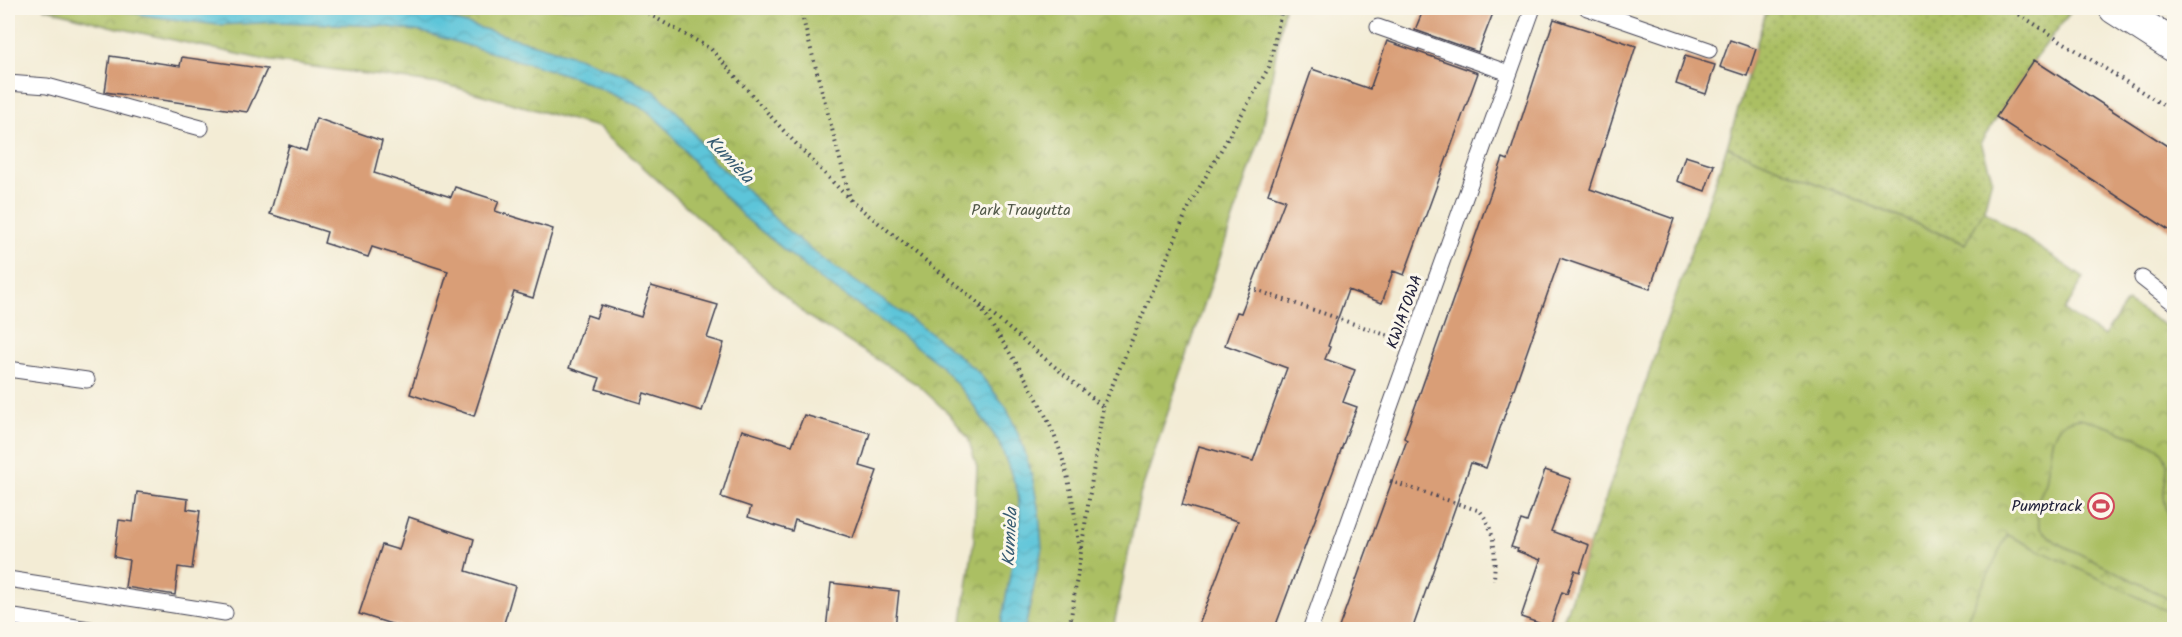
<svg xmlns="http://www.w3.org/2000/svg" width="2182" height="637" viewBox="0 0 2182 637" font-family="Kalam,sans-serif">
<defs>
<pattern id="grass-dots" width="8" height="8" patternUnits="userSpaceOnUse" patternTransform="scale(1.5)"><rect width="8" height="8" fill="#abbf63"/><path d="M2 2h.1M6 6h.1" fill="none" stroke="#8b9b53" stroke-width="1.8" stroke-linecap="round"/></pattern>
<pattern id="park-crowns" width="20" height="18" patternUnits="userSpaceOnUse" patternTransform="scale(1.5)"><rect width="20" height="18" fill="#abbf63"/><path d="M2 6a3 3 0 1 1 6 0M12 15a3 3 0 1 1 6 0" fill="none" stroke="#8b9b53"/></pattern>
<pattern id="water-waves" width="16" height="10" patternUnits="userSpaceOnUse" patternTransform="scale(1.5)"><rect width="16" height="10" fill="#5dc5d9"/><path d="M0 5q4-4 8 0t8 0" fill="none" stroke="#51a9bb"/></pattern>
</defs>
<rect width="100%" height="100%" fill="#fbf7ec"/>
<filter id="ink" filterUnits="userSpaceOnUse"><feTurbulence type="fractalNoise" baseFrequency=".0167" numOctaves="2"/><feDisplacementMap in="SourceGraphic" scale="12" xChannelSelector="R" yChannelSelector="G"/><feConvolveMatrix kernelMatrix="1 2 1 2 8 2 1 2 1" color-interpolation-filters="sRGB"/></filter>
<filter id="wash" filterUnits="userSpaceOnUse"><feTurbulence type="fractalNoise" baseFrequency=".008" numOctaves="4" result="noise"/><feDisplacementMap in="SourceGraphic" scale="24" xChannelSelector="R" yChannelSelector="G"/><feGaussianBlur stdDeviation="1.35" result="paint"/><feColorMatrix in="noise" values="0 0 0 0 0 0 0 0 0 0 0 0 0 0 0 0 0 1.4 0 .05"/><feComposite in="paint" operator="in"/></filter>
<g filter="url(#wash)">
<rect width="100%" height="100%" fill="#f3ecd5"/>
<path fill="url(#grass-dots)" stroke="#66704f" stroke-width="1.5" d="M1767 8H2070L2073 9 2034 60 1981 142 1992 178 1984 210 1966 244 1727 147Z"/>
<path fill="url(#park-crowns)" stroke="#66704f" stroke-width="1.5" d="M43 8H1284L1262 133 1140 495 1113 630 961 629 974 539 977 467 968 438 949 414 918 385 807 316 600 128 447 85 270 61 109 26Z
M1727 147 1965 244 1984 210 2084 278 2064 311 2104 336 2127 302 2174 331V629L1560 630Z"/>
<path fill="#abbf63" stroke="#66704f" stroke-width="1.5" d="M2079 418C2091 420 2153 442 2160 450 2173 464 2164 478 2164 494 2164 508 2170 517 2174 529 2178 540 2175 589 2174 603L2158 593 2056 542 2040 528 2036 512 2038 500 2046 483 2052 441 2057 430 2065 422Z
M2007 535 2174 614V629H1962Z"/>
<path fill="url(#water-waves)" stroke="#40748a" stroke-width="1.5" d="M109 8H413L578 57 628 77 656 92 682 117 714 162 738 181 782 226 823 259 935 336 978 372 1006 407 1022 443 1032 476 1039 512 1042 548 1025 629H1000L1020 521 1018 492 999 442 967 396 939 364 886 324 820 279 744 217 707 178 666 128 645 109 574 77 422 32 382 26 279 22 218 25 149 16Z"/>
<g id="blocks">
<path fill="#d99e77" d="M1424 8H1495L1478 52 1415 30Z
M1554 19 1636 46 1590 189 1674 219 1650 289 1560 258 1486 468 1471 463 1412 630H1338L1407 440 1404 438 1503 158 1508 160Z
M1730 40 1756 49 1747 76 1720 67Z
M1387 41 1478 73 1404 275 1393 271 1382 303 1348 290 1328 346 1330 347 1325 359 1355 370 1343 402 1357 407 1274 630H1197L1238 521 1182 505 1199 446 1253 461 1287 368 1225 345 1237 312 1241 313 1285 200 1268 194 1312 69 1370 89Z
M110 56 180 66 182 57 267 69 247 112 105 92Z
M1685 56 1715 65 1706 94 1676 84Z
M2034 60 2175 151V234L1996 117Z
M316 118 382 141 374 173 451 197 455 187 499 201 495 211 553 229 533 298 514 292 474 416 410 394 448 271 372 247 368 257 324 243 327 232 270 214 289 145 306 151Z
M1685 156 1714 165 1705 191 1677 181Z
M651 286 718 305 707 338 724 343 702 411 644 393 641 403 596 389 600 378 569 368 587 315 596 318 601 305 641 317Z
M804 415 870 433 860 466 877 471 853 538 795 520 792 531 748 517 751 507 721 497 742 430 792 445Z
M1545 470 1571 479 1551 531 1589 545 1580 572 1575 570 1567 594 1562 592 1550 627 1521 617 1541 558 1540 560 1517 551 1518 549 1511 547 1521 520 1527 522Z
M137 492 188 499 187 509 200 511 192 569 178 567 175 595 125 587 129 560 114 557 119 520 133 522Z
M409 517 474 539 466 571 515 586 502 630H411L359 614 382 545 399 550Z
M831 583 899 591 895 628 892 630H826Z"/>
</g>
</g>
<g filter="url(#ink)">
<use href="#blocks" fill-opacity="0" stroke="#414052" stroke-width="1.5"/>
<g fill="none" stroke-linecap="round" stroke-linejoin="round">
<defs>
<path id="service" d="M1587 8 1709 50
M1378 27 1509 73
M8 83 47 86 201 128
M2142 278 2174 303
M8 369 87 380
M8 579 225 613
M8 616 95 630
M1310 630 1533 8"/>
<path id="minor" d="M2115 8 2174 46"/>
</defs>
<use href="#service" stroke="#414052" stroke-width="17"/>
<use href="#minor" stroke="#414052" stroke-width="34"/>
<path stroke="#414052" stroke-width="4" stroke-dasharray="1.5 4.5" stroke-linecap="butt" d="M638 8 711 49 783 130 851 201
M800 8 851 201 965 292 1103 407 1069 630
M2009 8 2174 112
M1250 288 1389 336
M980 307C1009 352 1043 400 1060 451 1071 483 1075 516 1080 550
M1103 407 1191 202 1269 67 1282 8
M1390 481 1480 511C1497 532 1495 556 1494 581"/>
<use href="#service" stroke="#fff" stroke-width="15"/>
<use href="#minor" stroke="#fff" stroke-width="32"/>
</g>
</g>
<defs>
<symbol id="stadium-ring" viewBox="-11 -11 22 22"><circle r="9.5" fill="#fbf7ec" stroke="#d1495b" stroke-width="1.5"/><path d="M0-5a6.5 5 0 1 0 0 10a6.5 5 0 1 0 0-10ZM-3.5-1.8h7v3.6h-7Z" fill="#d1495b"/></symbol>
</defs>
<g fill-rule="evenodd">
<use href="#stadium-ring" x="2086" y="491" width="30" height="30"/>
</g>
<g text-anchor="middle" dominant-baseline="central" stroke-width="6" stroke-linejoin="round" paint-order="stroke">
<g font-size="16" fill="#525949" stroke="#fbf7ec">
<text x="1021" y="210">Park Traugutta</text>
</g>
<g font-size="16" fill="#22223b" stroke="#fbf7ec">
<text transform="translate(1405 312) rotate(-70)">KWIATOWA</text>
</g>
<g font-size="16" fill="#22223b" stroke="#fbf7ec" text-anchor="end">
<text x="2082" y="506">Pumptrack</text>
</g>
<g font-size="18" font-style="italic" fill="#375b72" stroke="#fbf7ec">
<text transform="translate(729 160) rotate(46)">Kumiela</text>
<text transform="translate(1011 537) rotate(-87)">Kumiela</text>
</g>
</g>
<rect width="2182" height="637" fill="none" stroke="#fbf7ec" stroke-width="30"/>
</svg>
